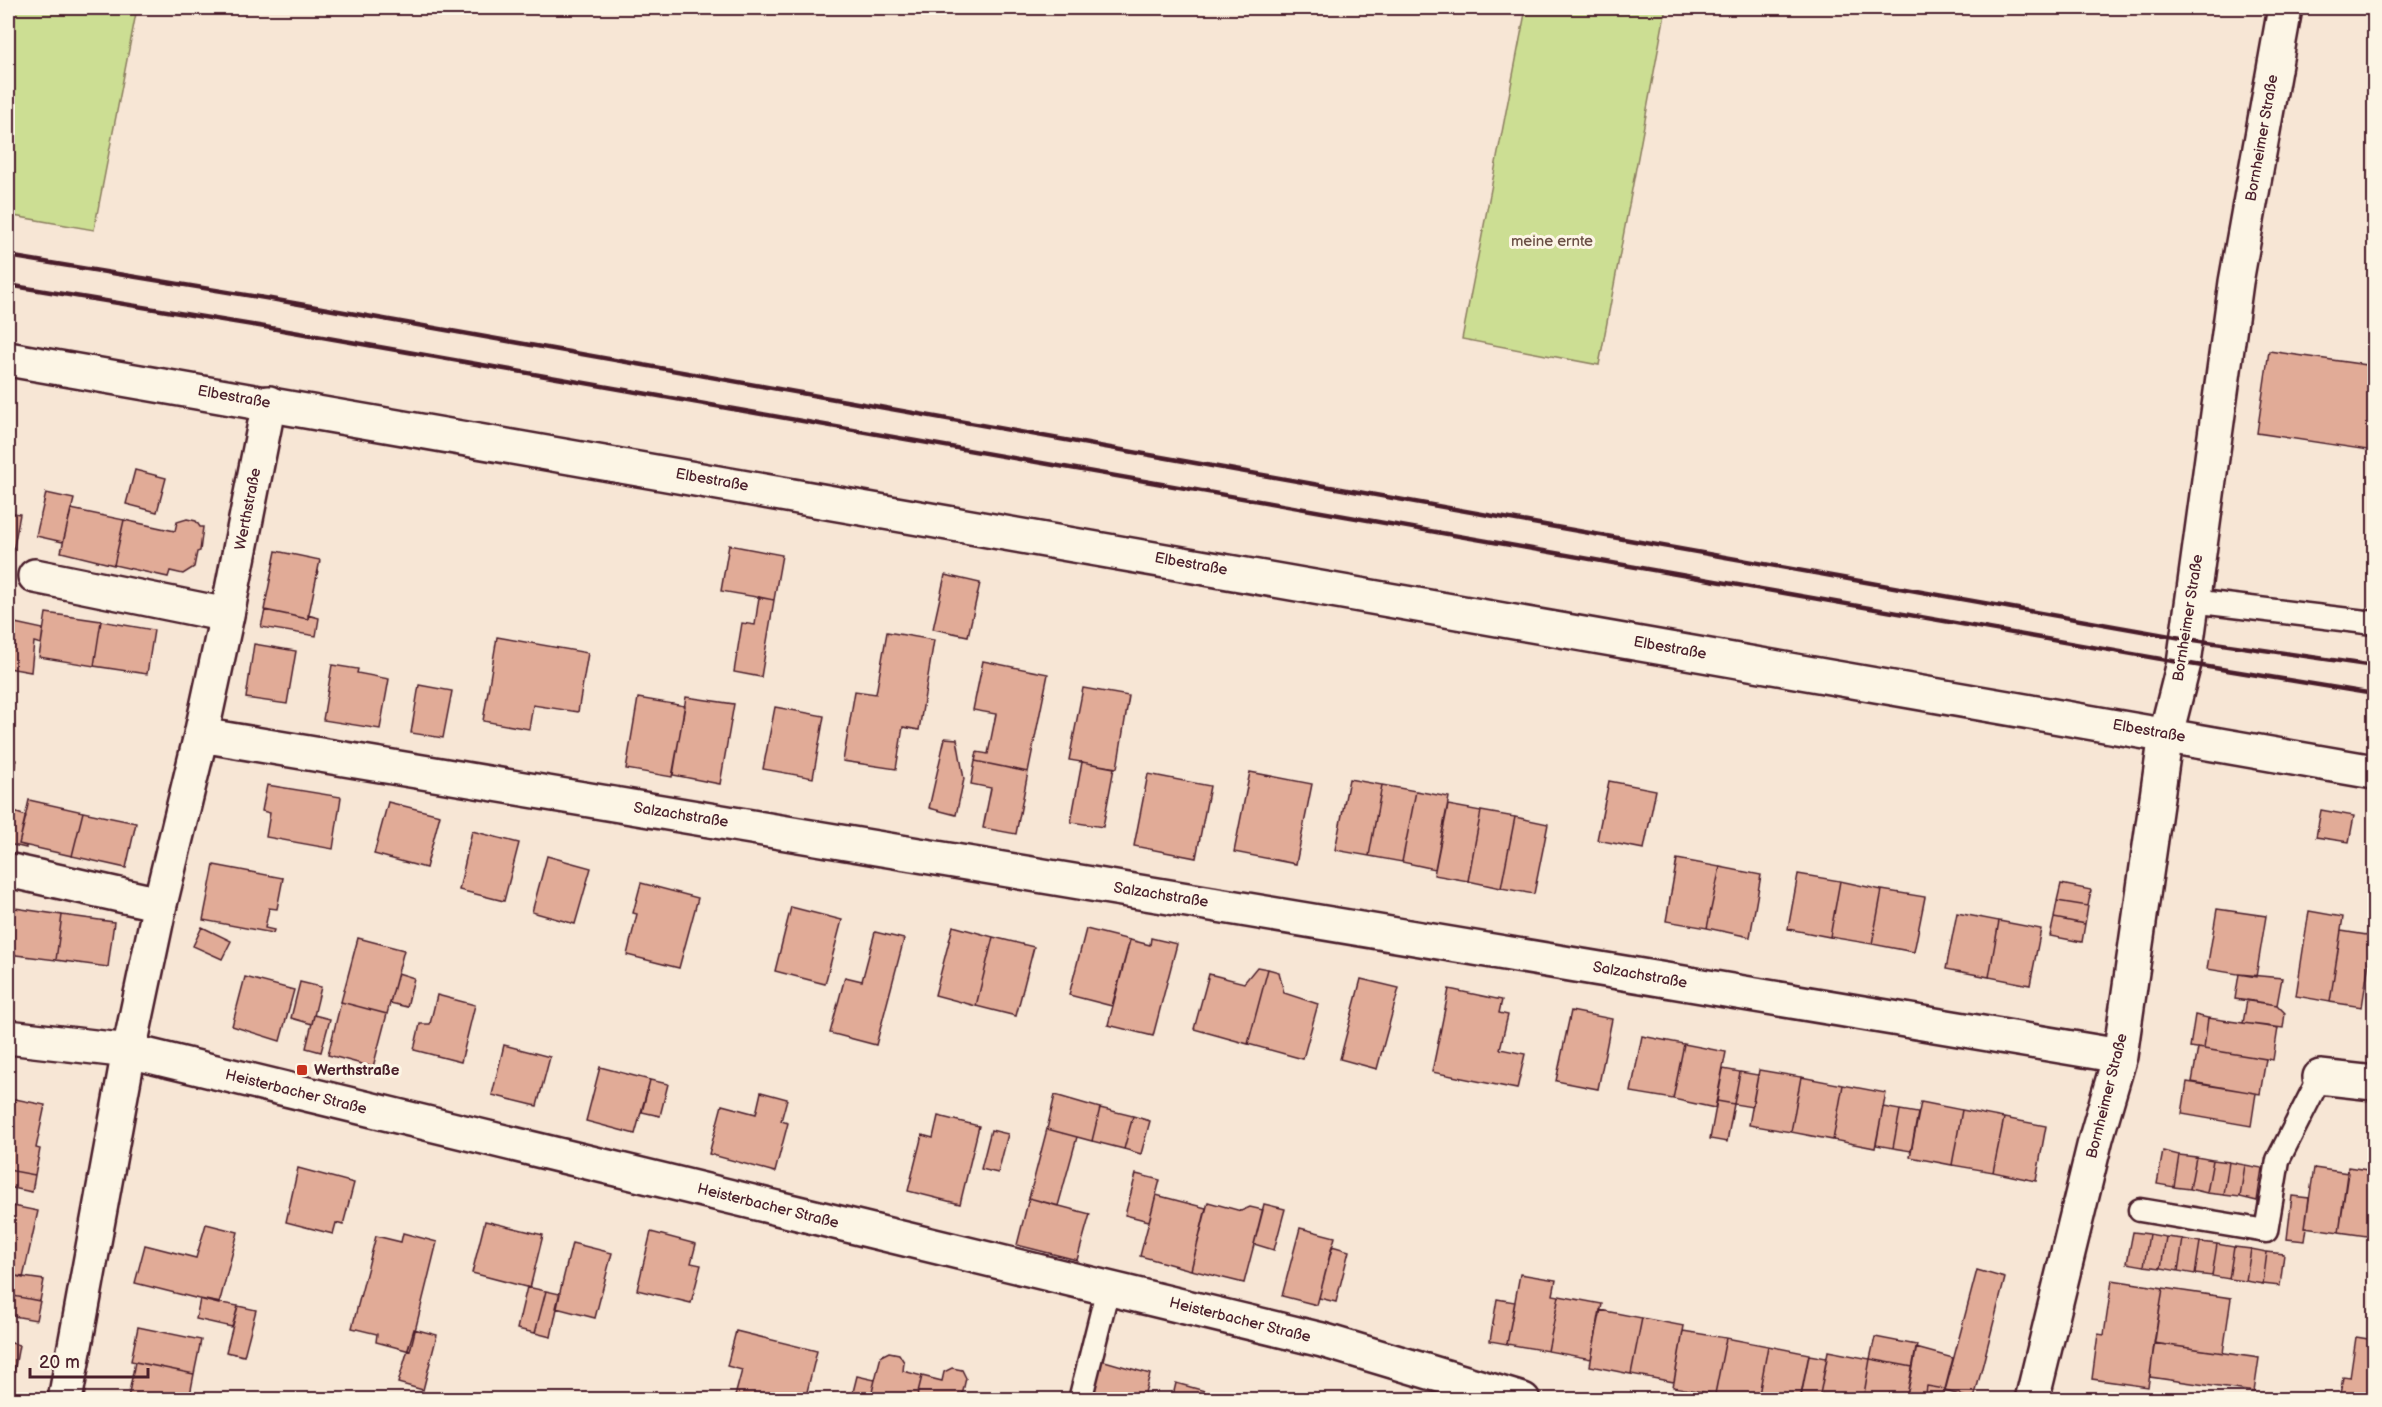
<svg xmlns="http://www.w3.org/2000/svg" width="2382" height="1407" viewBox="0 0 2382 1407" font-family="'Balsamiq Sans',sans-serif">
<rect width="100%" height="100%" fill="#f7e6d5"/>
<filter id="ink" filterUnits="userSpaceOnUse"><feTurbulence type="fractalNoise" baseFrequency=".0167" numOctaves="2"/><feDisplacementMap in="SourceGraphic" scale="12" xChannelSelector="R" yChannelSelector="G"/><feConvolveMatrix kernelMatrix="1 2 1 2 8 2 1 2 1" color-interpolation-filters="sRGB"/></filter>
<g filter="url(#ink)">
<path fill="#ccde93" stroke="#8b7e5f" stroke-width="1.5" d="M8 8H137L94 230 8 215Z
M1526 8H1666L1599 365 1462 339Z"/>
<path fill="#e1ab97" stroke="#4a1f2b" stroke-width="1.5" d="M2269 351 2374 366V451L2257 433Z
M135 470 166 478 157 512 126 504Z
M46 493 74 499 63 542 36 536Z
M71 509 124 520 114 565 61 552Z
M8 512 20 514 10 568 8 567Z
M187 519 196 521 200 527H203L200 551 197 552 194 567 183 574 170 571 168 577 114 565 124 520 175 531 177 522Z
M729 545 782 555 774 600 721 591Z
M276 551 320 560 308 619 264 610Z
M945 575 980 583 968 636 933 629Z
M759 597 774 600 761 677 734 672 742 623 755 625Z
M265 610 308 619V615L319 618 316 636 261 627Z
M46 613 101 621 94 666 39 657Z
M101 621 154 630 147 674 94 666Z
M15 623 43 629 41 644 34 642 31 672 8 668Z
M887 632 934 640 919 730 903 727 896 769 843 761 855 691 876 694Z
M497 637 588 653 578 712 533 705 529 729 483 721Z
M254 644 296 651 287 704 246 698Z
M983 661 1048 674 1028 772 975 761 977 752 988 754 996 714 973 710Z
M332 665 358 669 357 673 389 679 380 729 323 720Z
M419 685 452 691 443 738 411 733Z
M1083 688 1129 696 1117 768 1069 760Z
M686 697 734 704 720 784 673 775Z
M638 698 685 706 672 777 626 769Z
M775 707 824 716 813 778 763 769Z
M945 738 957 739 964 779 956 815 929 808Z
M8 758 16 760 10 795 8 794Z
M975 761 1028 772 1016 834 983 828 991 788 971 784Z
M1082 762 1114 768 1103 827 1071 822Z
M1250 772 1312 784 1296 864 1234 852Z
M1148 774 1210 786 1196 858 1134 846Z
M1349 779 1382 785 1369 856 1335 850Z
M1609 781 1656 790 1644 849 1597 840Z
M267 785 341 797 333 849 266 837 270 813 262 811Z
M1382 785 1416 791 1402 862 1369 856Z
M1416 791 1449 797 1435 869 1402 862Z
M29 800 83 812 72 856 19 844Z
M388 802 440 815 426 868 374 854Z
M1448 805 1481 811 1468 881 1434 875Z
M8 810 26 816 19 844 26 846V848L8 844Z
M2321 810 2354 816 2349 842 2316 837Z
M1481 811 1515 817 1501 888 1468 881Z
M83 812 136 823 126 868 72 856Z
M1515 817 1548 824 1534 894 1501 888Z
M472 831 519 843 504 901 459 890Z
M547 856 591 868 575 924 532 912Z
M1677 859 1720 867 1707 928 1666 921Z
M214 865 283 878 277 909 269 908 265 928 274 930 273 933 203 920Z
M1720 867 1761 875 1750 937 1707 928Z
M1798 874 1840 881 1830 937 1788 929Z
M1840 881 1882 890 1872 944 1830 937Z
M641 883 698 898 679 968 627 955 637 914 633 913Z
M2061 884 2091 890 2088 906 2057 901Z
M1882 890 1925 897 1914 952 1872 944Z
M2057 901 2088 906 2085 924 2054 918Z
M8 907 62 915 56 960 8 954Z
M791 907 842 920 825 984 775 971Z
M2217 909 2266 916 2256 977 2207 969Z
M2309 911 2343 917 2330 1002 2296 996Z
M1957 913 1999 921 1989 977 1946 969Z
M62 915 114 922 108 967 56 960Z
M2054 918 2085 924 2082 942 2050 936Z
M1999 921 2041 929 2030 985 1989 977Z
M953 926 993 937 976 1006 935 995Z
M202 927 231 941 222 959 193 946Z
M1086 929 1130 940 1112 1006 1069 995Z
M2341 931 2373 936 2362 1007 2330 1002Z
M875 932 904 939 876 1045 830 1033 845 977 862 981Z
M993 937 1034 947 1016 1016 976 1006Z
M358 938 404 950 387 1014 341 1002Z
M1151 938 1177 944 1153 1036 1108 1025 1130 940 1150 945Z
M1257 967 1268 969 1248 1044 1194 1029 1209 974 1244 983Z
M1268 969 1279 972 1284 993 1318 1004 1303 1059 1248 1044Z
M398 973 414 978 407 1007 390 1003Z
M2239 974 2282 978 2277 1005 2235 999Z
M245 977 294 990 280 1041 232 1026Z
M1361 979 1399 988 1377 1069 1340 1059Z
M300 982 321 987 312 1024 291 1018Z
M1449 989 1502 1000 1499 1013 1508 1015 1500 1049 1525 1054 1517 1089 1432 1072Z
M437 995 475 1005 461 1062 414 1050 420 1024H430Z
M2247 1000 2277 1005 2285 1013 2283 1028 2243 1023Z
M341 1002 387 1014 373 1067 328 1055Z
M1571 1011 1612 1019 1598 1089 1556 1081Z
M314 1015 330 1019 321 1052 306 1048Z
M2195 1015 2208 1018 2204 1049 2190 1047Z
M2208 1018 2278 1028 2273 1060 2204 1049Z
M1642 1036 1684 1044 1673 1099 1631 1092Z
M1684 1044 1726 1052 1715 1108 1673 1099Z
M504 1045 550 1057 537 1106 492 1095Z
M2198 1048 2266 1059 2260 1094 2192 1082Z
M600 1067 650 1080 635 1134 586 1121Z
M1723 1069 1740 1072 1734 1104 1717 1101Z
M1759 1070 1801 1077 1791 1132 1749 1125Z
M1740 1072 1758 1075 1752 1107 1734 1104Z
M1801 1077 1843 1085 1833 1140 1791 1132Z
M650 1080 668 1084 660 1116 642 1112Z
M2187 1082 2256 1093 2251 1126 2182 1114Z
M1843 1085 1886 1093 1875 1148 1833 1140Z
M761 1092 787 1099 781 1121 788 1123 775 1172 709 1154 722 1105 756 1114Z
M1055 1095 1100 1108 1092 1141 1047 1129Z
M15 1099 45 1105 36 1148 40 1149 35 1175 8 1170V1103L14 1104Z
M1717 1101 1734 1104 1727 1142 1710 1139Z
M1921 1102 1962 1110 1952 1165 1910 1157Z
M1883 1107 1900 1110 1893 1148 1876 1145Z
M1100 1108 1133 1116 1124 1149 1092 1141Z
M1900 1110 1918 1113 1911 1151 1893 1148Z
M1962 1110 2004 1118 1993 1172 1952 1165Z
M938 1116 979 1126 960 1204 908 1191 922 1135 933 1138Z
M1133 1116 1150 1121 1141 1154 1124 1149Z
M2004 1118 2046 1126 2036 1181 1993 1172Z
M1047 1129 1077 1137 1058 1206 1029 1198Z
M991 1130 1008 1134 998 1173 981 1169Z
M2163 1151 2179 1155 2174 1187 2157 1184Z
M2179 1155 2196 1157 2190 1189 2174 1187Z
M2196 1157 2213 1160 2207 1193 2190 1189Z
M2213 1160 2229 1162 2224 1195 2207 1193Z
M2229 1162 2245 1165 2240 1197 2224 1195Z
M2245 1165 2262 1168 2257 1201 2240 1197Z
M2348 1167 2374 1171V1237L2339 1232Z
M298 1168 354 1183 343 1225 336 1223 333 1234 286 1222Z
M2314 1168 2348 1173 2339 1232 2305 1227Z
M8 1170 35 1175 32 1192 8 1187Z
M1136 1174 1160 1180 1149 1221 1125 1215Z
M1156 1195 1206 1208 1191 1270 1140 1256Z
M2292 1196 2309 1198 2305 1227H2307L2305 1241 2287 1239Z
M1029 1198 1090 1214 1077 1260 1017 1245Z
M1208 1202 1241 1211 1250 1207 1263 1210 1244 1283 1191 1270Z
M1264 1204 1285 1209 1274 1250 1254 1244Z
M8 1205 38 1211 23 1278 8 1274Z
M485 1221 543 1235 530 1288 472 1273Z
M206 1224 238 1232 219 1304 135 1283 145 1245 196 1258Z
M1300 1228 1335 1237 1317 1305 1282 1296Z
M651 1232 696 1244 691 1263 701 1265 691 1303 637 1290Z
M2133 1232 2149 1234 2144 1266 2127 1263Z
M403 1233 437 1242 410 1351 376 1342 377 1334 352 1328 376 1236 401 1242Z
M2149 1234 2166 1237 2161 1268 2144 1266Z
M2166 1237 2183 1239 2178 1271 2161 1268Z
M2183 1239 2200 1242 2195 1274 2178 1271Z
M2200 1242 2217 1244 2212 1276 2195 1274Z
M572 1243 612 1253 595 1318 556 1308Z
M2217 1244 2234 1247 2229 1279 2212 1276Z
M1332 1246 1349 1251 1336 1302 1319 1298Z
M2234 1247 2251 1249 2246 1281 2229 1279Z
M2251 1249 2267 1252 2263 1284 2246 1281Z
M2267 1252 2284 1254 2280 1286 2263 1284Z
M1977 1270 2005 1278 1974 1399 1945 1391Z
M1520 1274 1556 1280 1553 1295 1559 1296 1548 1351 1507 1344Z
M9 1275 44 1280 40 1301 8 1295Z
M2112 1280 2163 1288 2148 1387 2092 1379 2098 1334 2104 1335Z
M527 1287 546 1291 535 1333 517 1329Z
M2163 1288 2231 1298 2223 1353 2154 1343Z
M546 1291 560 1294 551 1337 535 1333Z
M8 1295 40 1301 36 1320 8 1315Z
M1559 1296 1602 1304 1591 1359 1548 1351Z
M200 1299 238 1306 232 1327 196 1319Z
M1497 1299 1515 1302 1507 1344 1490 1341Z
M238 1306 256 1310 244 1356 226 1352Z
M1600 1310 1642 1318 1631 1374 1590 1366Z
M1642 1318 1684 1326 1674 1382 1631 1374Z
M138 1327 201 1340 194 1374 131 1361Z
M414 1329 437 1335 423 1390 398 1383Z
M736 1331 817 1351 805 1400H734L742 1370 727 1366Z
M1683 1331 1726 1338 1715 1394 1673 1387Z
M1875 1337 1917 1345 1913 1367 1870 1359Z
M2356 1337 2374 1340V1400H2339L2343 1377 2350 1378Z
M1726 1338 1768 1346 1758 1400H1743L1715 1394Z
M8 1342 19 1345 9 1400H8Z
M2154 1343 2259 1358 2254 1392 2150 1377Z
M1768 1346 1809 1354 1800 1400H1758Z
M1916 1348 1953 1358 1945 1389 1927 1386 1925 1400H1906Z
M1828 1351 1870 1359 1863 1400H1819Z
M889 1352 899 1354 904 1362 903 1371 922 1376 916 1400H870L881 1356Z
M1809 1355 1827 1358 1819 1400 1801 1397Z
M1870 1359 1913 1367 1906 1400H1863Z
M1101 1360 1150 1374 1143 1400H1119L1093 1392Z
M135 1362 194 1374 189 1400 128 1398Z
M952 1368 962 1370 966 1378 961 1400H916L922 1376 942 1381 944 1372Z
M857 1376 875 1380 870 1400H851Z
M1176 1383 1205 1391V1394L1241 1400H1172Z
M1927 1386 1945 1389 1943 1400H1925Z"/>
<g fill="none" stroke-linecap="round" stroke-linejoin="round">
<defs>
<path id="service" d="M2192 601 2374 623
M2140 1210 2266 1231 2278 1160 2320 1077
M1080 1400 1108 1288"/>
<path id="minor" d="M35 576 227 615
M201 735 2120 1056
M12 871 160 904
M8 1037 129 1051 1322 1340 1523 1400
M2320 1077 2374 1083
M65 1400 129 1051 160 904 201 735 227 615 269 403
M2032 1400 2096 1138 2120 1056 2166 734 2184 663 2236 282 2285 8"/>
<path id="secondary" d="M8 359 2374 772"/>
</defs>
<use href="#service" stroke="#4a1f2b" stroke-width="27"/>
<use href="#minor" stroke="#4a1f2b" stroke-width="38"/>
<use href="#secondary" stroke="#4a1f2b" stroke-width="38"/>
<use href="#service" stroke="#fcf5e5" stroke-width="22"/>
<use href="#minor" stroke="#fcf5e5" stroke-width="33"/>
<use href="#secondary" stroke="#fcf5e5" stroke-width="33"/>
<path stroke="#4a1f2b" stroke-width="4.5" d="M8 256 271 299 2187 639 2374 666
M8 285 265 327 2184 663 2374 694"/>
</g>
</g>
<rect fill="#c8321e" stroke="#fcf5e5" stroke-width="2" x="296" y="1064" width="12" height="12" rx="3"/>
<g text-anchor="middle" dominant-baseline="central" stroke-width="6" stroke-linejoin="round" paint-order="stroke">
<g font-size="15" fill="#4a1f2b" stroke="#fcf5e5">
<text transform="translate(2262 138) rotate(-80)">Bornheimer Straße</text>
<text transform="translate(234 397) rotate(10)">Elbestraße</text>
<text transform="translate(712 480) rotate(10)">Elbestraße</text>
<text transform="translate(248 509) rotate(-79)">Werthstraße</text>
<text transform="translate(1191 564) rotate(10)">Elbestraße</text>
<text transform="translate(2188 618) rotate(-81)">Bornheimer Straße</text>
<text transform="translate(1670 648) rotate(10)">Elbestraße</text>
<text transform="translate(2149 731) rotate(10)">Elbestraße</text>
<text transform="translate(681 815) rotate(9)">Salzachstraße</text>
<text transform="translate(1161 895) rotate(9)">Salzachstraße</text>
<text transform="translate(1640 975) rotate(10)">Salzachstraße</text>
<text transform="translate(296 1092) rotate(14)">Heisterbacher Straße</text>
<text transform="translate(2107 1096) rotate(-76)">Bornheimer Straße</text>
<text transform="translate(768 1206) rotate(14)">Heisterbacher Straße</text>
<text transform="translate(1240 1320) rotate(14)">Heisterbacher Straße</text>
</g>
<g font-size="15" fill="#6a4f45" stroke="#fcf5e5">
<text x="1552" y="241">meine ernte</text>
</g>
<g font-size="15" font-weight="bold" fill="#4a1f2b" stroke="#fcf5e5" text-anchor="start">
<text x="314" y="1070">Werthstraße</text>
</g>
</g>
<rect width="2382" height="1407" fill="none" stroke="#fcf5e5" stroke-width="30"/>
<rect x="15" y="15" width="2352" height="1377" fill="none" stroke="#4a1f2b" stroke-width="2" filter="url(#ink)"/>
<path d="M30 1368v9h118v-9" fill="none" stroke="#4a1f2b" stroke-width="3"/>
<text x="39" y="1368" font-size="18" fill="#4a1f2b" stroke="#fcf5e5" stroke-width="4.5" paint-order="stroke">20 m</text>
</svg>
